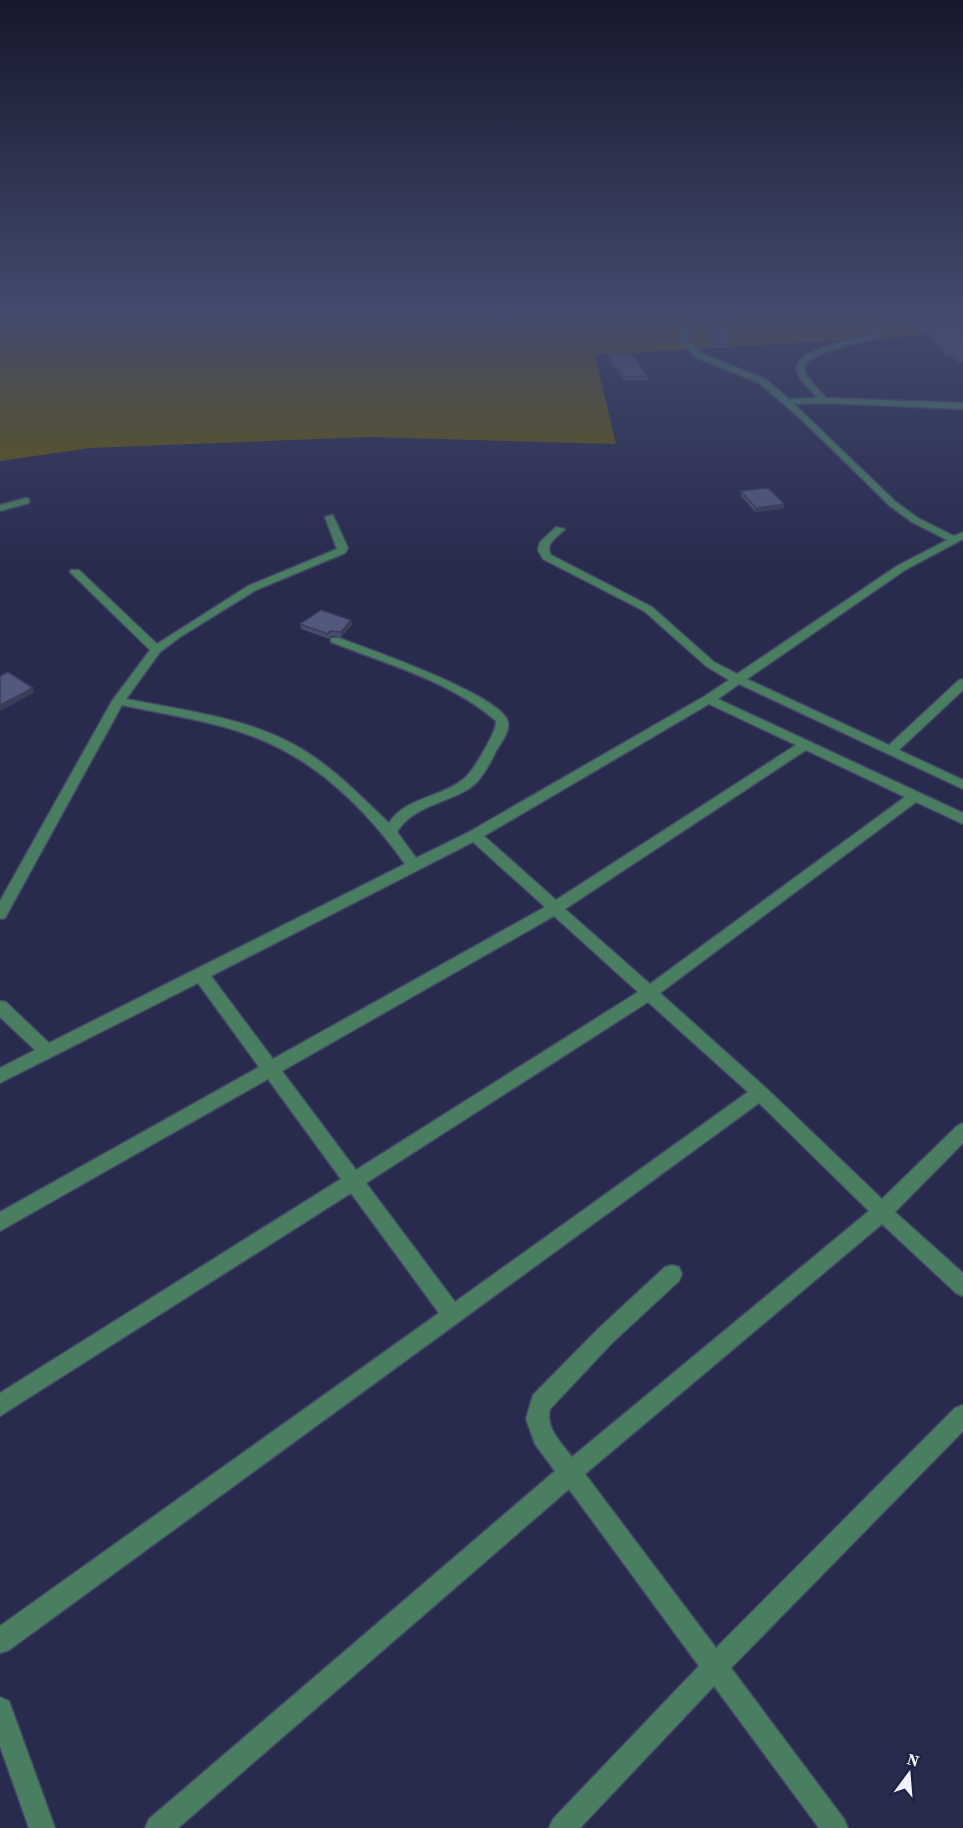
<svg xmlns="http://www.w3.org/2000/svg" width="963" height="1828" viewBox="0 0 963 1828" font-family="'Source Serif 4',serif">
<rect width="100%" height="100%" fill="#282b4e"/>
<path fill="#655706" d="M0 309H963V313L913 336 595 355 616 444 368 437 90 448 0 461Z"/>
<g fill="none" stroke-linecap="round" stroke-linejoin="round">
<defs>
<path id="minor" d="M734 309H745L694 328 688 334 687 339 703 354 765 379 789 399 818 398C812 391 800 381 797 372 790 350 854 340 867 336 883 328 879 309 908 309L887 321 879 337C867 343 798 352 805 372 808 380 820 390 826 398L963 403V409L824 403 794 404 896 502 918 518 954 536 963 532V539L905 570 747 679 889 745 959 680 963 679V690L899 750 963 780V789L739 684 718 699 963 813V824L916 802 660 993 766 1088 882 1199 957 1126 963 1123V1143L895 1212 963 1273V1296L956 1293 882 1224 585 1474 716 1648 955 1408 963 1405V1431L731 1668 844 1819 848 1828H819L714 1686 580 1828H549L553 1819 699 1666 569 1489 178 1828H145L149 1819 555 1471 535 1444 526 1419 533 1395 598 1329 665 1267 672 1265 679 1267 682 1274 679 1281 612 1343 550 1409C545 1428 561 1442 572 1457L869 1211 759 1103 9 1650 0 1653V1626L439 1313 351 1193 0 1416V1393L341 1179 268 1079 0 1231V1212L259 1067 198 983 0 1083V1068L35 1050 0 1017V1001L6 1002 49 1043 405 864C373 818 328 772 277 747 230 723 173 716 122 705L5 918 0 919V901L112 701 150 650 70 572 71 570H79L157 644 248 586 337 549 325 517 333 515 348 548 345 553 256 590 180 637 160 652 126 699C186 711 253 718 305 751 337 771 362 798 389 823 405 798 438 798 461 781 471 775 480 757 486 747 490 738 496 731 496 721 451 681 386 664 331 642V638H339C366 648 504 696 508 722 510 731 501 743 496 751 491 762 480 782 470 788 445 804 413 806 397 832L416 858 469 832 705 696 729 680 706 666 644 611 543 559 538 550 540 542 556 527 565 529C558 537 544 543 551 555L652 607 714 662 737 674 897 566 947 540 912 522 890 506 800 418 759 383 697 358 679 339C683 319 717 315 734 309ZM709 704 796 745 556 900 484 836ZM806 750 905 797 650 984 565 909ZM473 842 545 907 273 1059 211 976ZM554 916 638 992 356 1170 282 1071ZM648 1002 748 1092 455 1302 366 1183Z
M26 498 29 499V503L0 511V505Z
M0 1697 9 1701 55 1828H29L0 1746Z"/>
</defs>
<use href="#minor" stroke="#444766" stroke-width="3"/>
<use href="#minor" fill="#497e61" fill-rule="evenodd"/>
</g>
<path fill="#474c6c" d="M945 309H963V362L955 363 956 358 945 356 910 318 911 315 949 314Z
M712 327 729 344 728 348H711Z
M607 355 648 376V381H624L607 359Z
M741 491 784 504 783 509 755 512 741 496Z
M351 620 352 625 341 637 331 636 329 639 301 629 300 624Z"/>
<path fill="#3a3e58" d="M784 504 783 509 755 512 756 508Z
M351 620 352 625 341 637V632Z
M33 688 34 693 0 711V705Z"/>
<path fill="#53587e" stroke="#3a3e58" stroke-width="1.5" d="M949 309H963V358L956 359 957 354 947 352 911 315 953 314Z
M713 323 729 324V344H712Z
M631 354 648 376 625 377 607 355Z
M768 488 784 504 756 508 741 491Z
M321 610 351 620 341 632 330 631 328 634 300 624Z
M8 672 33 688 0 705V676Z"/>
<linearGradient id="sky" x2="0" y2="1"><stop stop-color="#16182b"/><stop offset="0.55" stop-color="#424a6e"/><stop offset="1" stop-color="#424a6e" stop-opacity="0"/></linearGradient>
<rect width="963" height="565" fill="url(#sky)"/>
<g transform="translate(909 1774) rotate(16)" stroke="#1f2143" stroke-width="4.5" paint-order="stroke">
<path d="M0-4.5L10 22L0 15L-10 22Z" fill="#f2f3fd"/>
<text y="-9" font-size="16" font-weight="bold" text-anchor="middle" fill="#f2f3fd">N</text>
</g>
</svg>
